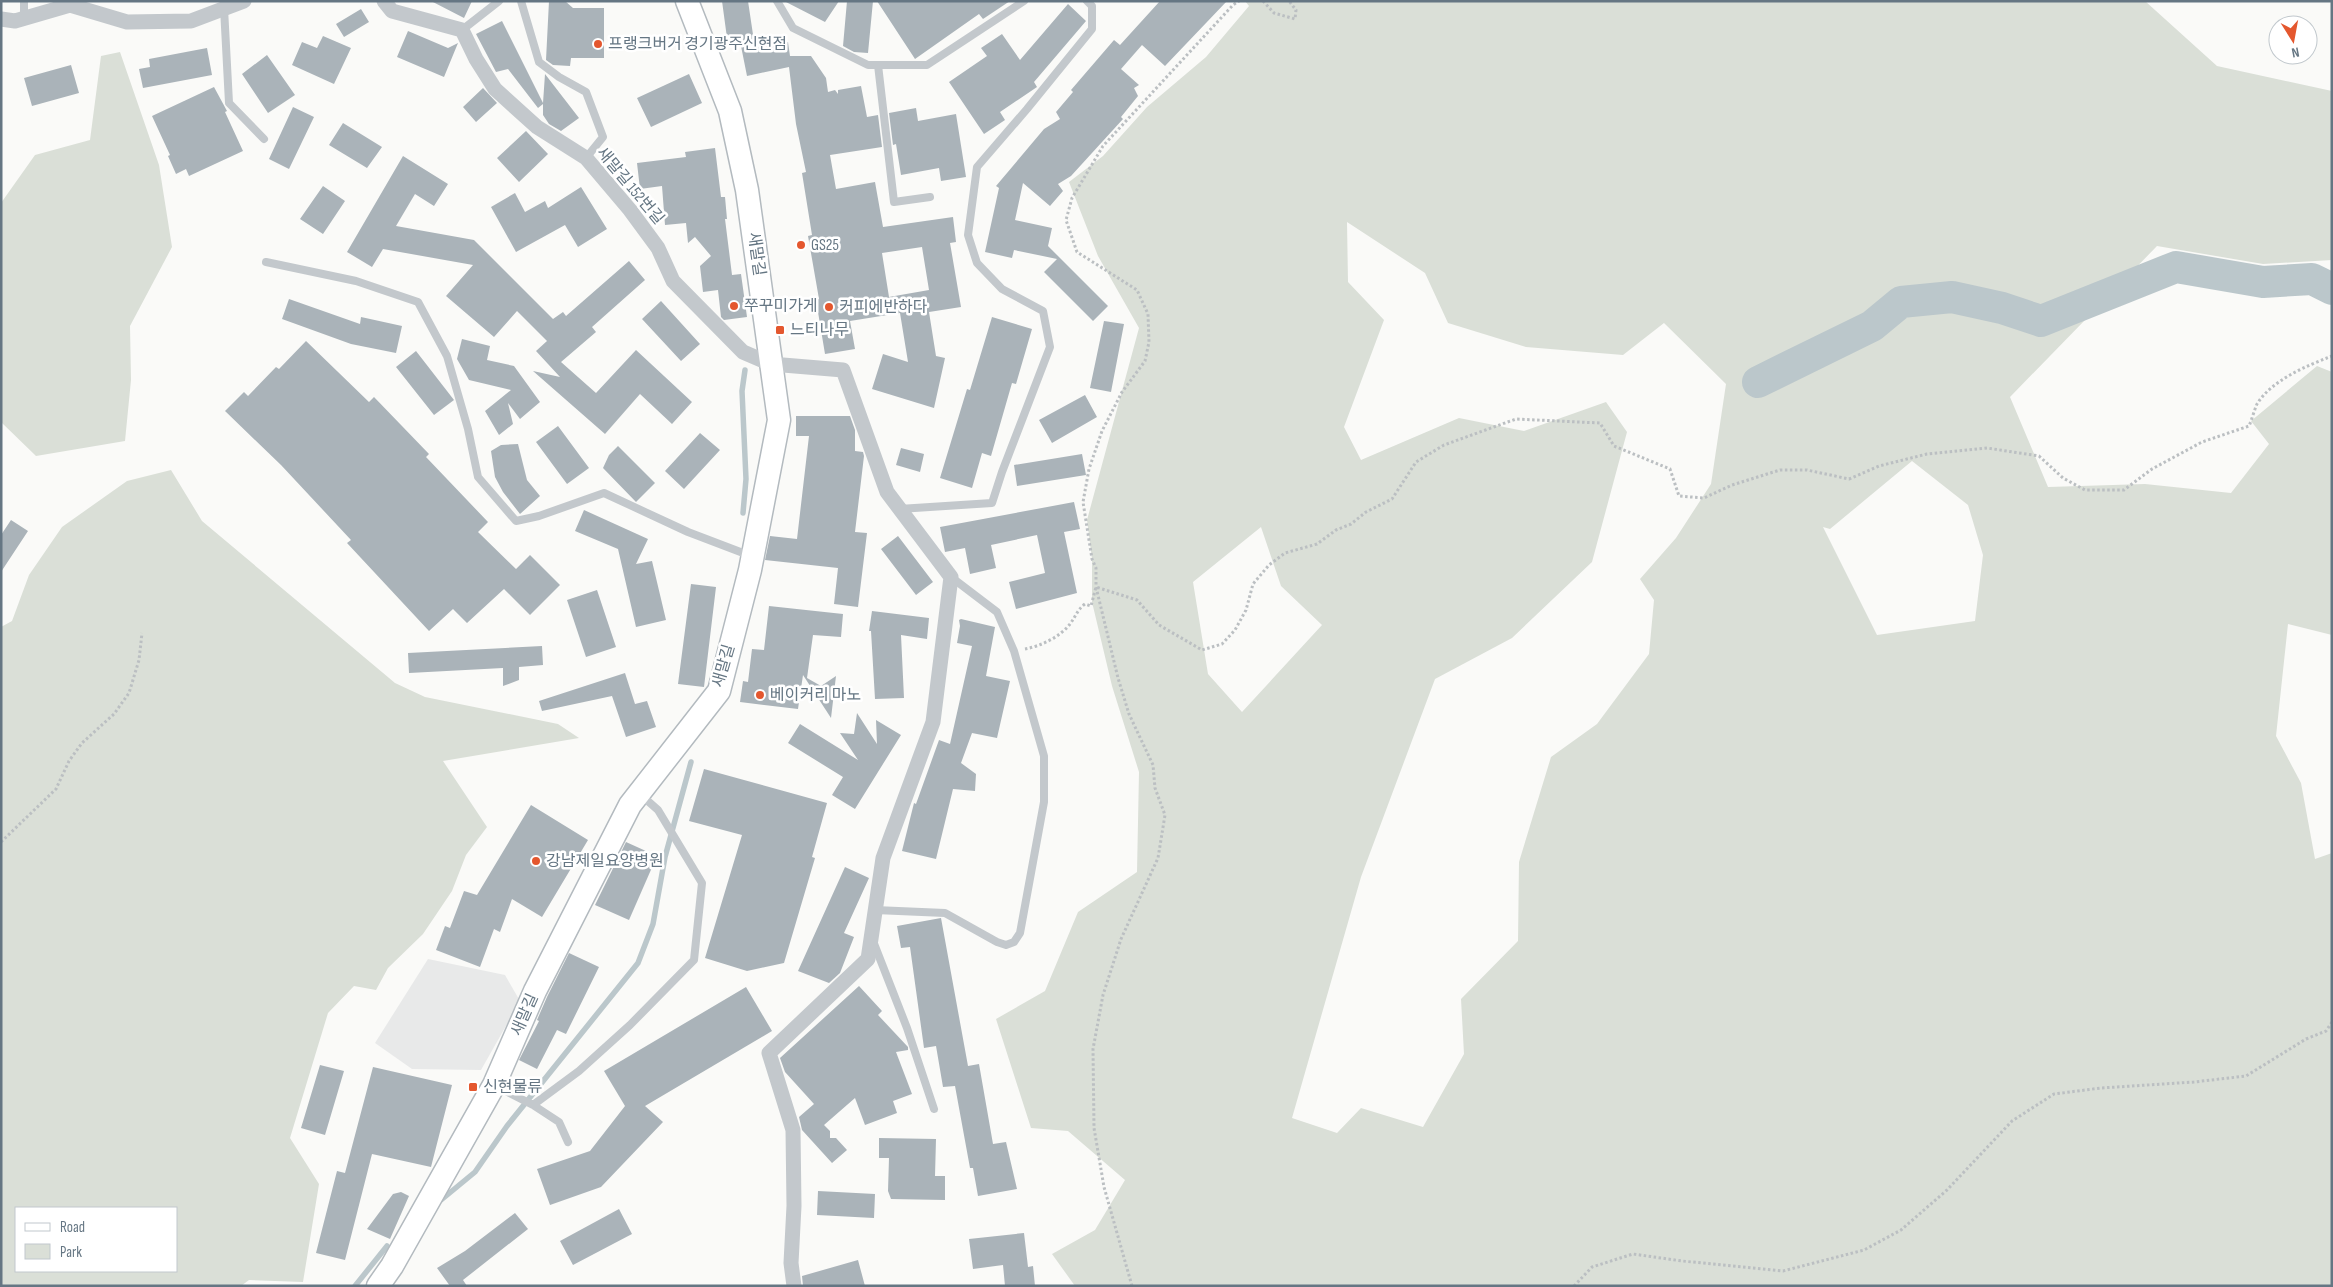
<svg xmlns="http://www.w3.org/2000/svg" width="2333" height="1287" viewBox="0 0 2333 1287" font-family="'Sofia Sans Condensed','Noto Sans KR',sans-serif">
<rect width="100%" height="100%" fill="#fafaf8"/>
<path fill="#e8e9e9" d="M428 959 505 975 520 1001 481 1070 412 1069 375 1043Z"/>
<path fill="#dadfd7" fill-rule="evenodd" d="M1245 1H2145L2217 66 2332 91V260L2263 264 2157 246 2010 397 2048 487 2145 484 2231 493 2269 444 2251 421 2317 366 2332 372V635L2288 624 2276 736 2301 783 2315 859 2332 853V1286H1075L1052 1254 1095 1230 1125 1180 1068 1131 1031 1128 996 1019 1045 991 1078 912 1137 872 1139 772 1112 686 1092 602V559L1087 520 1139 328 1098 256 1069 182 1103 156 1147 107 1206 57 1249 6ZM1347 222 1425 273 1448 323 1526 347 1623 355 1664 323 1726 384 1711 484 1676 538 1640 579 1654 600 1649 654 1597 724 1551 757 1519 862 1518 941 1461 999 1464 1054 1423 1127 1361 1108 1337 1133 1292 1118 1361 877 1435 679 1512 638 1592 562 1627 432 1606 402 1524 431 1459 418 1361 460 1344 427 1384 320 1348 282ZM1912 461 1968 505 1983 555 1975 621 1877 635 1823 527 1830 529ZM1261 527 1281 586 1322 625 1242 712 1208 674 1193 582Z
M120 52 159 165 172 247 130 326 131 380 125 441 36 456 1 422V203L35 155 90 140 101 56Z
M171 470 202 521 395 683 425 697 558 724 579 738 443 761 487 827 466 855 452 891 423 934 388 968 376 990 354 986 328 1013 290 1138 319 1184 303 1282 249 1280 241 1286H1V627L12 621 29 575 62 527 127 481ZM176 1208V1271H16V1208Z"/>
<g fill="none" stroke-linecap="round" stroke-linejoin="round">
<path stroke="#bbc7cb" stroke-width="5.5" d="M743 513 746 479 742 391 745 370
M441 1200 475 1172 507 1126 638 963 653 924 665 857 691 762
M355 1286 387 1246"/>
<path stroke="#bbc7cb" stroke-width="32" d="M1758 382 1872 326 1901 302 1952 297 2002 308 2041 321 2176 267 2263 282 2312 279 2332 289"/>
</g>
<path fill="#aab3b9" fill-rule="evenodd" d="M431 1H472L464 18Z
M549 1H565L573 8H604V58H571L570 66 553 65 546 60Z
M722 1H748L755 48 788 42 790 56H811L826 78 828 92 835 90 838 94V90L861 86 867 117 878 115 882 147 830 155 836 189 875 182 883 227 953 217 956 242 950 243 961 307 929 312 936 356 945 358 934 408 872 389 883 354 908 362 900 313 850 321 855 349 825 354 816 300 819 299 808 236 812 235 802 173 806 172 796 124 789 67 747 76 739 36 727 38ZM922 247 929 290 889 297 882 253Z
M784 1H839L825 22Z
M847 1H873L868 53 854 52 843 46Z
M877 1H1010L983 19 979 14 915 59Z
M1160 1H1227L1165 66 1142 45 1121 69 1139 85 1134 88 1138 96 1121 117 1123 119 1071 176 1058 184 1063 191 1050 206 1023 183 1015 220 1052 228 1048 246 1108 306 1093 321 1044 272 1057 259 1014 250 1012 258 985 252 999 188 996 186 1044 129 1060 119 1056 112 1073 92 1071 90 1114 40 1120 45Z
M1068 4 1086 21 1034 82 1037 87 1000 112 1005 120 984 134 949 82 987 56 981 48 1002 34 1020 60Z
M361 9 369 22 344 37 336 24Z
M502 21 543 103 545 74 579 118 561 131 549 124 543 115V104L538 108 508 69 496 72 476 34Z
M408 31 448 48 458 43 444 77 397 57Z
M323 36 351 48 334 84 292 65 302 42 317 48Z
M207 48 212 75 143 88 139 69 150 67 149 59Z
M267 55 295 95 268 113 242 74Z
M71 65 79 93 32 106 24 78Z
M689 74 702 103 651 127 637 98Z
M214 87 227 111 225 112 243 151 189 176 186 169 176 174 168 156 170 155 152 116Z
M483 88 497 103 476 122 463 107Z
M293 107 314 117 289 169 269 159Z
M916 108 918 121 956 114 966 177 941 181 939 168 901 175 896 144 893 145 889 113Z
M343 123 382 147 367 168 329 145Z
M526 131 548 154 519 182 497 158Z
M715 148 721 197H725L727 219H725L732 275 741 274 747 317 724 320 721 317 718 290 703 292 700 266 711 256 695 237 688 243 686 223 665 225 662 186 640 189 637 163 686 157 685 152Z
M403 156 448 184 434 206 415 194 396 226 474 240 553 319 563 312 566 316 629 261 645 280 592 327 596 332 561 362 596 393 636 350 692 402 672 424 640 394 605 434 533 371 560 377 536 351 547 341 517 311 494 337 446 296 473 265 383 249 372 267 347 252Z
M323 186 345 201 323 234 300 219Z
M581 187 607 229 578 247 565 225 516 252 491 207 515 193 525 212 545 201 548 208Z
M289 299 360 324 361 317 402 326 396 353 351 344 282 319Z
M661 301 700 344 681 361 642 319Z
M992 317 1032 329 1016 384 1012 383 991 456 982 453 972 488 940 478 967 389 970 390Z
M1104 321 1124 324 1111 392 1090 388Z
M462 339 490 346 487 360 514 366 540 402 520 419 508 403 513 424 499 435 485 411 511 390 469 380 457 359Z
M306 341 369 402 374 397 429 454 426 457 488 522 478 532 516 569 530 555 560 585 530 615 504 589 467 623 453 609 429 631 347 543 351 540 281 465 225 411 244 392 248 396 276 367 279 369Z
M416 351 454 400 434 415 396 367Z
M1085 395 1097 417 1052 443 1039 420Z
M796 416H850L855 430V451L863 452 864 456 855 532 867 533 858 607 834 604 838 568 765 560 770 536 797 539 809 436H796Z
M558 426 589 468 567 484 536 442Z
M700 433 720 450 684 489 665 471Z
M518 444 527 480 540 496 520 514 503 492 495 477 491 451 501 445Z
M618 446 655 483 636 502 603 468 609 455Z
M901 448 924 454 920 472 896 465Z
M1082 454 1086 475 1017 486 1014 465Z
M1074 502 1080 529 1064 532 1077 593 1016 609 1009 582 1045 573 1037 535 991 545 996 568 970 574 965 548 945 552 940 527Z
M584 510 648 539 636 564 652 561 666 620 636 627 618 549 575 531Z
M11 520 28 531 1 572V535Z
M898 536 933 582 916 595 881 549Z
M691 584 716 587 704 687 678 684Z
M597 590 616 647 586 657 567 600Z
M769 606 843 614 841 637 813 635 807 678 821 686 836 676 831 718 803 675 798 709 740 702 743 681 748 682 752 649 764 650Z
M872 611 929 618 927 639 901 635 904 698 875 699 871 631H869Z
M961 619 995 627 986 676 1010 681 997 738 972 733 961 763 976 774 975 791 953 789 936 859 902 851 914 803 916 804 939 740 950 744 972 646 957 643 960 626 959 620Z
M542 646 543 665 519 667V680L503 686V668L409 673 408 653Z
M625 673 635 704 647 701 656 727 626 737 612 696 542 711 539 701Z
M857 713 877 744 876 720 901 735 855 809 832 795 843 777 788 743 800 724 858 760 840 733 854 734Z
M704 769 827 803 812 857 815 858 784 963 747 971 705 958 742 835 689 821Z
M531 805 588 840 542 917 512 899 500 932 494 929 480 967 436 950 445 926 450 928 464 891 477 895Z
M626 842 657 856 629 920 595 905Z
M845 867 869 878 844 933 854 937 840 973 829 983 798 971Z
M941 918 968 1066 979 1064 993 1144 1006 1142 1017 1189 978 1196 973 1168H970L955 1086 943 1087 936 1046 924 1048 910 947 901 948 897 926Z
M569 953 599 967 566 1034 557 1030 537 1069 519 1060 539 1021 537 1020 547 997Z
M859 986 882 1011 878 1015 908 1047V1050L896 1052 912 1094 893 1101 897 1113 865 1125 855 1098 824 1125 830 1131V1138H836L847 1150 832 1163 802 1130 799 1117 814 1104 785 1072 780 1058Z
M746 987 772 1031 645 1106 663 1122 601 1187 550 1205 537 1169 590 1151 625 1106 604 1071Z
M320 1065 344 1071 325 1135 301 1128Z
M373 1067 452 1085 431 1167 372 1154 345 1260 316 1253 337 1171 345 1173Z
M879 1138 936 1139 935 1176H945V1200L891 1199 888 1191 889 1158H879Z
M818 1191 875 1194 874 1218 817 1215Z
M401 1192 409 1196 390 1239 367 1229 393 1194Z
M619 1209 632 1234 573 1265 560 1241Z
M515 1213 528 1229 463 1280 467 1286H450L437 1268 465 1251Z
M1024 1233 1028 1267 1033 1266 1035 1286H1005L1003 1265 973 1269 969 1239Z
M858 1260 865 1286H803L802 1276Z"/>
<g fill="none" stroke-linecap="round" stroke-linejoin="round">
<defs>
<path id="secondary" d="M378 1286 392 1266 494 1085 535 991 630 805 719 691 750 570 779 420 747 190 730 111 687 1"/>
</defs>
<use href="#secondary" stroke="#b3babf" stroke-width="25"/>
<path stroke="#bbbfc2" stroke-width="3" stroke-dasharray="2.5 2.5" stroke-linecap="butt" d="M1263 1 1274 13 1295 19 1296 10 1289 1
M1025 649C1041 646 1060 637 1070 624 1076 616 1077 610 1085 604L1091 606 1096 587 1137 600 1159 625 1202 650 1222 644 1235 630 1246 610 1253 584 1269 565 1285 553 1317 544 1336 530 1351 524 1366 512 1392 499 1416 462 1444 445 1516 419 1600 423 1614 446 1670 469 1679 496 1704 498 1732 485 1780 470H1807L1849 479 1879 466 1927 454 1987 448 2039 456 2063 478 2085 490H2124L2152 469 2202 442 2249 426C2252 419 2254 411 2257 404 2272 380 2306 366 2332 356
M1 842 56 789 69 761 82 743 114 714 129 693 139 660 142 633
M1132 1286 1104 1187 1094 1128 1093 1049 1103 995 1121 939 1158 858 1165 815 1155 788 1153 765 1129 714 1118 678 1096 587V568L1092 559 1083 502 1089 469 1102 431 1122 392 1145 361 1149 342 1148 314 1137 290 1077 252 1066 220 1072 198 1103 146 1233 5 1239 1
M1574 1286 1592 1267 1633 1254 1682 1261 1783 1271 1864 1250 1901 1230 1947 1190 2012 1121 2054 1094 2101 1088 2194 1082 2246 1076 2306 1039 2326 1031 2332 1022"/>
<path stroke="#c3c8cc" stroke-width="8" d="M24 1V18
M521 1 539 62 559 77 586 92 603 137 586 158
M777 1 793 28 868 65H927L1024 1
M224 8 229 103 264 139
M462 30 499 1
M878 65 894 202 930 197
M266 262 356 281 418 302 447 356 468 429 478 477 516 521 539 516 604 493 688 532 751 556
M899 509 992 503 1002 472 1050 347 1043 311 1002 289 977 263 968 235 977 167 1027 109 1092 29V6L1087 1
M875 910 945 913 997 942 1006 945 1014 942 1020 933 1044 802V756L1014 651 997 612 951 577
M873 941 907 1028 934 1109
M496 1086 533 1105 579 1071 630 1025 694 960 702 883 658 810 641 795
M533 1105 559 1122 568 1142"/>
<path stroke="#c3c8cc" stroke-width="15" d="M384 1 392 11 462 30 476 59 495 89 537 127 586 158 630 210 658 248 673 281 743 352 771 364 843 370 887 492 951 577 933 722 883 858 868 959 769 1053 793 1130 794 1206 791 1263 794 1286
M1 19 15 21 70 5 127 22 191 21 244 1"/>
<use href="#secondary" stroke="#fff" stroke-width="22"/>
</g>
<g fill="#e4572e" stroke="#fff" stroke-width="2">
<circle cx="598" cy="44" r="5"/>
<circle cx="801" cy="245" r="5"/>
<circle cx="734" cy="306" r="5"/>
<circle cx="829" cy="307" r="5"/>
<rect x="775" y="325" width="10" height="10" rx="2.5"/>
<circle cx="760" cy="695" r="5"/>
<circle cx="536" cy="861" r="5"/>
<rect x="468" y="1082" width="10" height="10" rx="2.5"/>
</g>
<g text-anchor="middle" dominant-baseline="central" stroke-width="5" stroke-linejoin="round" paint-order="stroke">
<g font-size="16" fill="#657683" stroke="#fff" text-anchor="start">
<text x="608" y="44">프랭크버거 경기광주신현점</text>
<text x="811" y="245">GS25</text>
<text x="744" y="306">쭈꾸미가게</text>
<text x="839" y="307">커피에반하다</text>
<text x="790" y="330">느티나무</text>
<text x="770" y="695">베이커리 마노</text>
<text x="546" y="861">강남제일요양병원</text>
<text x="483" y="1087">신현물류</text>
</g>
<g font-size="16" fill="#657683" stroke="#fff">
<text transform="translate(630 186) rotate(50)">새말길 152번길</text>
<text transform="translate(756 254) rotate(82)">새말길</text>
<text transform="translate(724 666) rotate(-74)">새말길</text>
<text transform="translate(525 1015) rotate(-66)">새말길</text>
</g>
</g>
<rect width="2333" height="1287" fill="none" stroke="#657683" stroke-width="5"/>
<rect x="15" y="1207" width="162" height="65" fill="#ffffff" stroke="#c1c8cd"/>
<rect x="25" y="1223" width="25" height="8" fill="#ffffff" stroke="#c1c8cd"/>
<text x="60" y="1232" font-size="15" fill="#657683">Road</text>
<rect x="25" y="1244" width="25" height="15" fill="#dadfd7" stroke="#c1c8cd"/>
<text x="60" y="1257" font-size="15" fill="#657683">Park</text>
<g transform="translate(2293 40) rotate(169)"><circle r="24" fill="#ffffff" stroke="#c1c8cd"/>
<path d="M0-4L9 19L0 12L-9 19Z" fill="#e4572e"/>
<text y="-8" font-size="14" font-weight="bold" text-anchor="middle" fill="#657683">N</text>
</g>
</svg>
